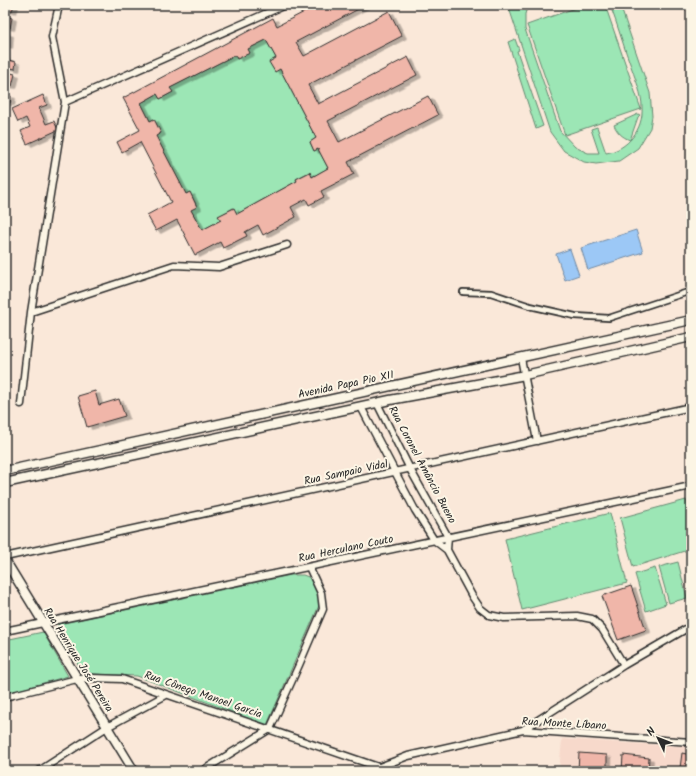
<svg xmlns="http://www.w3.org/2000/svg" width="696" height="776" viewBox="0 0 696 776" font-family="Kalam,sans-serif">
<defs>
<filter id="shadow"><feDropShadow dx="4.5" dy="2.5" stdDeviation="0" flood-color="#0004"/></filter>
</defs>
<rect width="100%" height="100%" fill="#fae8d9"/>
<filter id="ink" filterUnits="userSpaceOnUse"><feTurbulence type="fractalNoise" baseFrequency=".025" numOctaves="2"/><feDisplacementMap in="SourceGraphic" scale="8" xChannelSelector="R" yChannelSelector="G"/><feConvolveMatrix kernelMatrix="1 2 1 2 8 2 1 2 1" color-interpolation-filters="sRGB"/></filter>
<g filter="url(#ink)">
<path fill="#f7d9cb" d="M562 739 691 747V771H559Z"/>
<path fill="#9ce6b5" stroke="#648870" d="M508 5H528L525 14V29L560 131 575 147 588 153H599L591 129 597 127 606 153C627 150 644 129 642 107 642 94 636 81 632 69 624 48 618 26 610 5H620L650 93 652 116 650 128 638 148 619 161 596 164 584 162 564 151 550 132Z
M584 5H605L641 109 565 135 527 25Z
M515 39 519 50 517 51 543 126 536 129 508 42Z
M266 40 276 58 270 62 275 71 280 69 316 138 310 142 314 151 318 149 328 168 312 177 309 172 296 179 297 181 237 214 233 208 219 216 221 220 202 230 191 210 197 206 190 192 186 194 156 136 161 133 154 119 150 121 141 103 157 94 160 99 173 92 170 88 235 55 237 59 249 53 248 49Z
M638 114 640 115 638 117 630 140C622 137 617 132 614 125Z
M686 500 691 520V549L633 567 620 518Z
M610 513 627 583 522 610 505 539Z
M678 562 687 598 669 603 659 567Z
M655 568 666 604 646 611 635 574Z
M291 575H303L311 578 321 601 267 725 137 676 92 674 84 672 56 636 54 629 59 624Z
M43 632 68 676 5 694V640Z"/>
<path fill="#9cc8f6" stroke="#6f89a5" d="M636 230 643 252 588 270 581 248Z
M570 249 579 275 565 280 556 254Z"/>
<path fill="#f0b6a9" stroke="#2b2b2b" fill-rule="evenodd" filter="url(#shadow)" d="M5 5H14L12 11 5 9Z
M318 5H366L296 42 304 56 389 11 402 36 308 85 318 104 408 57 417 75 328 121 339 142 428 96 438 115 348 162 354 174 321 191 324 197 309 205 306 199 291 207 296 217 263 235 258 225 245 232 247 236 223 248 220 242 195 255 177 220 156 231 147 215 171 202 140 142 122 152 117 142 140 130 123 98 273 18 277 26ZM266 40 276 58 269 62 275 72 280 69 316 138 310 142 314 151 318 149 328 168 312 177 310 172 296 179 297 181 237 214 234 208 218 216 221 220 202 230 191 210 197 207 190 192 186 194 156 136 161 133 154 119 150 121 141 103 157 94 160 99 173 92 170 88 235 55 237 59 250 53 248 49Z
M5 16 12 18 10 28 5 27Z
M5 33 9 34 8 46 5 45Z
M9 60 16 62 15 69 7 67Z
M7 72 15 74 12 86 5 85Z
M5 95 11 96 10 103H5Z
M43 95 47 105 39 108 46 124 54 121 58 130 27 144 21 131 30 127 26 118 18 122 12 109Z
M95 391 99 405 119 399 125 416 87 427 78 396Z
M631 586 646 630 618 640 602 596Z
M579 753 607 755V771H578Z
M682 753 691 755V769L680 768Z
M623 755 649 758 648 771H622Z"/>
<g fill="none" stroke-linecap="round" stroke-linejoin="round">
<defs>
<path id="pedestrian" d="M463 292 491 293 530 306 575 316 609 318 691 291"/>
<path id="minor" d="M59 5 52 37 65 102 285 5
M31 312 174 265 219 267 287 245
M521 358 537 441
M377 403 410 469 448 537 447 550
M21 404 31 312 65 102
M361 407 415 510 434 540 447 550 472 596 480 608 489 615 504 618 577 616 592 619 602 629 624 665
M5 557 691 407
M5 631 691 486
M5 697 77 679 92 678 122 679 390 771
M524 729 624 665 691 626
M39 771 107 727 166 695
M202 771 270 729 299 665 323 609 321 593 309 567
M369 771 408 756 523 730 691 742"/>
<path id="tertiary" d="M5 471 691 320
M5 483 390 400 525 375 691 337
M5 560 134 771"/>
</defs>
<use href="#pedestrian" stroke="#2b2b2b" stroke-width="8"/>
<use href="#minor" stroke="#2b2b2b" stroke-width="9"/>
<use href="#tertiary" stroke="#2b2b2b" stroke-width="11"/>
<use href="#pedestrian" stroke="#fcf5e5" stroke-width="4.5"/>
<use href="#minor" stroke="#fcf5e5" stroke-width="6"/>
<use href="#tertiary" stroke="#fcf5e5" stroke-width="8"/>
</g>
</g>
<g text-anchor="middle" dominant-baseline="central" stroke-width="4" stroke-linejoin="round" paint-order="stroke">
<g font-size="11" fill="#2b2b2b" stroke="#fcf5e5">
<text transform="translate(346 385) rotate(-12)">Avenida Papa Pio XII</text>
<text transform="translate(422 465) rotate(62)">Rua Coronel Amâncio Bueno</text>
<text transform="translate(346 473) rotate(-12)">Rua Sampaio Vidal</text>
<text transform="translate(346 549) rotate(-12)">Rua Herculano Couto</text>
<text transform="translate(78 660) rotate(58)">Rua Henrique José Pereira</text>
<text transform="translate(203 695) rotate(19)">Rua Cônego Manoel Garcia</text>
<text transform="translate(564 724) rotate(3)">Rua Monte Líbano</text>
</g>
</g>
<rect width="696" height="776" fill="none" stroke="#fcf5e5" stroke-width="20"/>
<rect x="10" y="10" width="676" height="756" fill="none" stroke="#2b2b2b" stroke-width="1.5" filter="url(#ink)"/>
<g transform="translate(658 738) rotate(313)" stroke="#fcf5e5" stroke-width="3" paint-order="stroke">
<path d="M0-3L7 15L0 10L-7 15Z" fill="#2b2b2b"/>
<text y="-6" font-size="11" font-weight="bold" text-anchor="middle" fill="#2b2b2b">N</text>
</g>
</svg>
